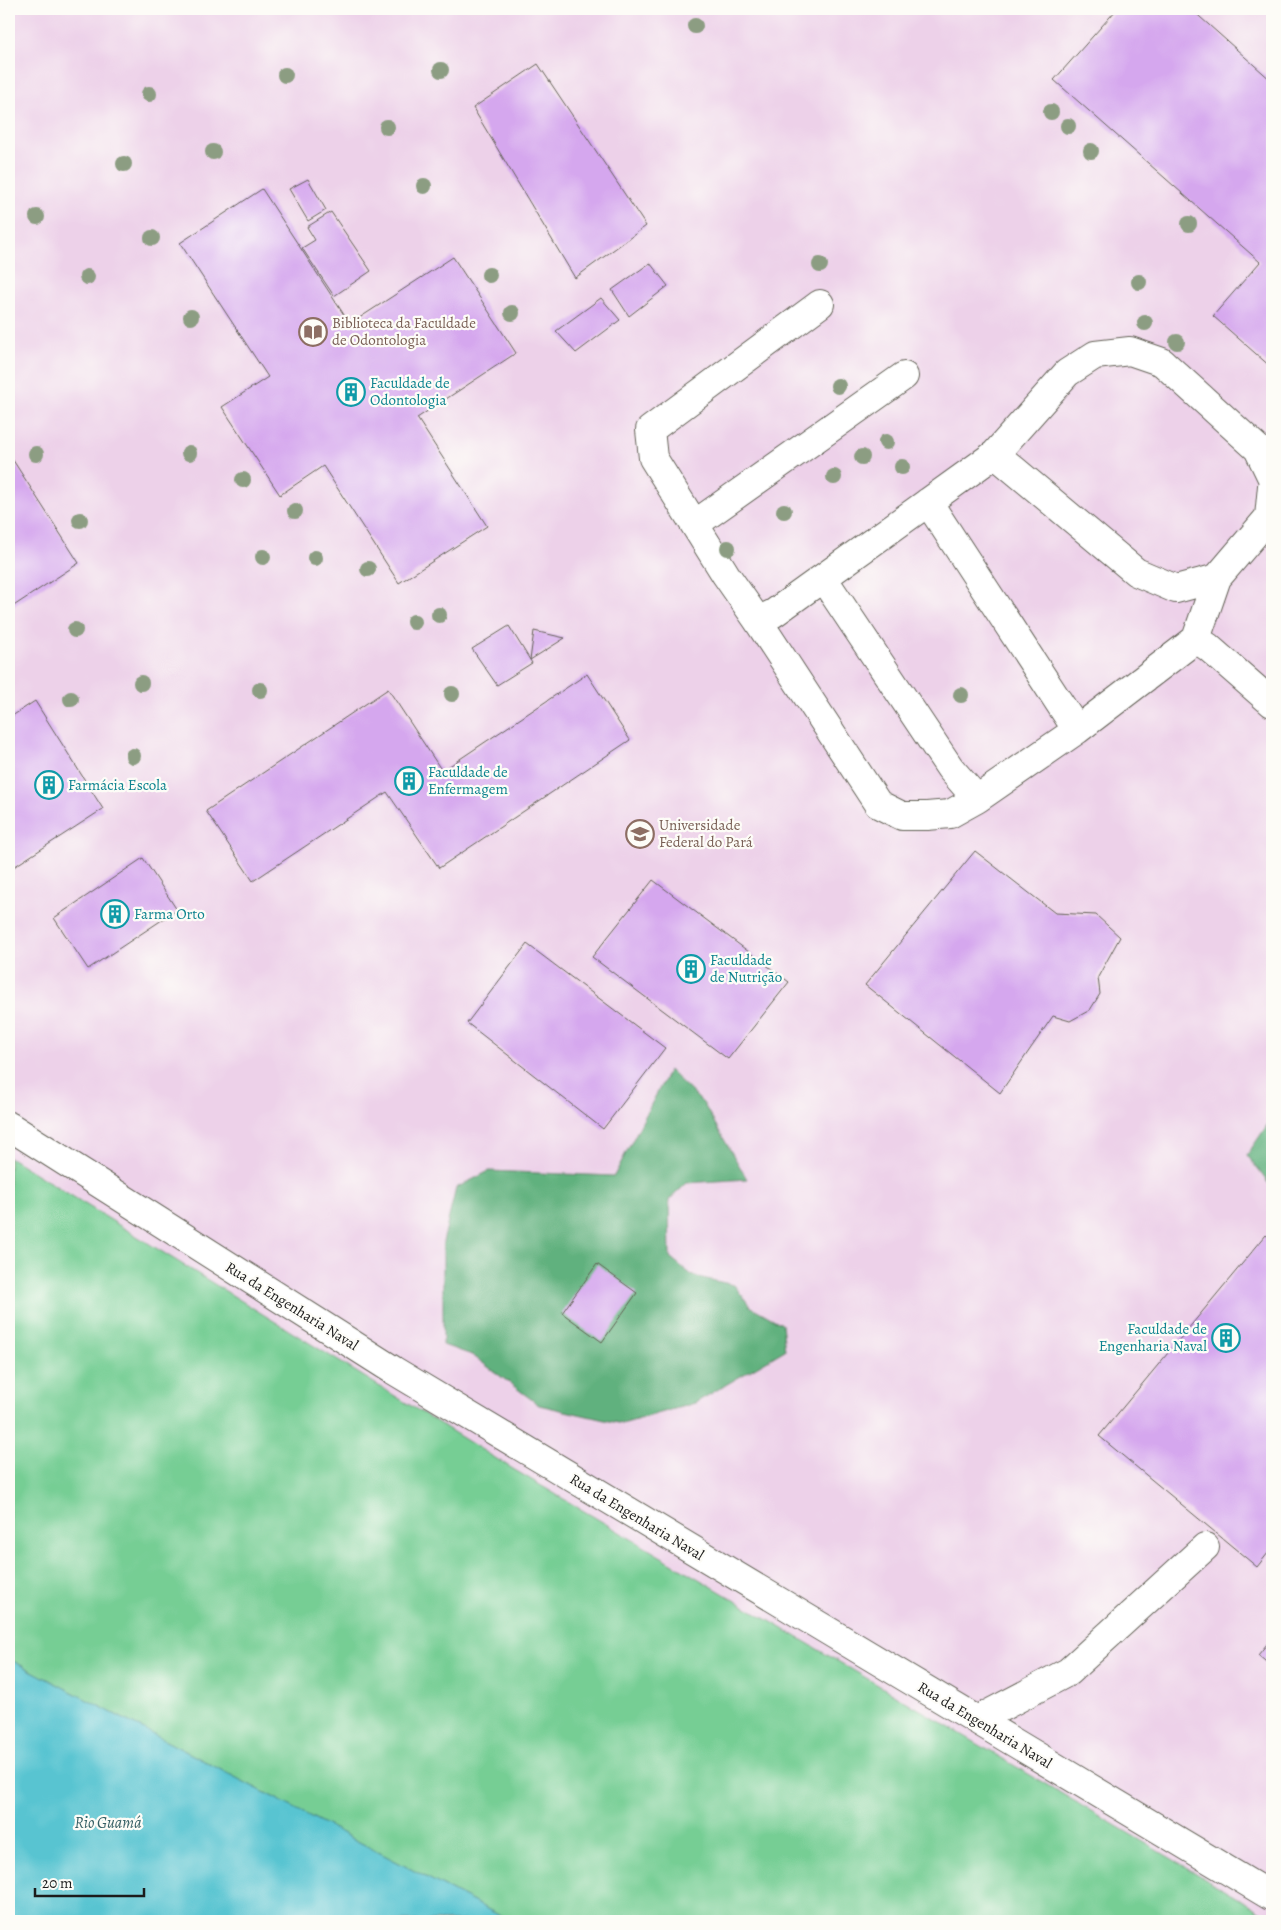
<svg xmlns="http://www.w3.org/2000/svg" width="1281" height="1930" viewBox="0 0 1281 1930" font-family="Alegreya,serif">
<rect width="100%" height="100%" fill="#fdfcf7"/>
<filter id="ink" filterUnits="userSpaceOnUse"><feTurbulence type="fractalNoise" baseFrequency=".02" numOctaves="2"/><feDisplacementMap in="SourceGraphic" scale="10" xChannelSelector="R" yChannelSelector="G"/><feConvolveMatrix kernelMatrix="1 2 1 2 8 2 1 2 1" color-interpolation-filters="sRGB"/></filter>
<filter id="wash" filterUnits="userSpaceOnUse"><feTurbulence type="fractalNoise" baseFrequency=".0096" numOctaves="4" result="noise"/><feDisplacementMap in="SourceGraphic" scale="20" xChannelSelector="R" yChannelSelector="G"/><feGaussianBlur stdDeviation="1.12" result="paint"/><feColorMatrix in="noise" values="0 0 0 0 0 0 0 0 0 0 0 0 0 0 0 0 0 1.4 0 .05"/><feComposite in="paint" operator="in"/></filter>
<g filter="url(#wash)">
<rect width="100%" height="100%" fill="#eae4c5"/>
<path fill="#edd1e9" d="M9 9H1272V1921H510L9 1659Z"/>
<path fill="#76ce94" stroke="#497558" d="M9 1157 513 1469 1272 1918V1921H510L9 1659Z"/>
<path fill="#60b17e" stroke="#3e664d" d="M669 1070 703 1103 747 1179 687 1183 669 1200 670 1257 693 1276 734 1285 750 1306 782 1324 785 1350 695 1403 622 1424 539 1405 472 1355 443 1345V1242L456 1188 489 1171 614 1176Z
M1272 1118V1188L1247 1155Z"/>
<path fill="#58c4d1" stroke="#3a7076" d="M9 1659 510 1921H9Z"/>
<g id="blocks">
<path fill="#d5a7ee" d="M1117 9H1191L1272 81V368L1213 316 1260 262 1054 80Z
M538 64 646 226 575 278 473 108Z
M308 179 326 210 308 221 289 189Z
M262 189 350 324 453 257 516 353 417 418 487 526 399 583 323 466 280 495 222 407 268 377 180 243Z
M331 212 371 271 334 296 302 248 315 240 307 227Z
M650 263 668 286 629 316 612 290Z
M601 298 620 320 576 353 556 331Z
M9 454 79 563 9 609Z
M509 626 530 660 534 631 565 638 530 660 532 663 497 685 472 649Z
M587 674 630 740 439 868 387 792 253 881 206 811 388 689 442 771Z
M35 701 103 809 9 870V718Z
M975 851 1055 913 1096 915 1120 937 1098 977 1100 994 1090 1010 1070 1021 1053 1016 1000 1093 865 985Z
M143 858 177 910 88 969 54 918Z
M653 880 789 982 728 1059 592 957Z
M527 944 665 1048 603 1129 467 1023Z
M1266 1235 1272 1240V1548L1257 1567 1099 1436Z
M597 1264 637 1293 602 1342 562 1313Z
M1272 1638V1667L1258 1655Z"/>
</g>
</g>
<g filter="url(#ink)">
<use href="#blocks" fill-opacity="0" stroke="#646257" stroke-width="1"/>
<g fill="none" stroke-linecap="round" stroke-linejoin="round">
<defs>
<path id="minor" d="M820 304 650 430 653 458 726 575 758 621 774 613 995 454 1067 373 1095 355 1130 351 1162 362 1258 449 1272 478
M995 454 1136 572 1176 589 1217 578 1269 517 1272 486
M928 502 1077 730 1196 639 1217 578
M695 524 904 376
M823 578 950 768 977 799 1077 730
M758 621 878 804 902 816H927L950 814 977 799
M1196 639 1208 647 1272 703
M9 1126 393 1370 1272 1897
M977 1720 1068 1672 1205 1547"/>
</defs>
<use href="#minor" stroke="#646257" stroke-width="30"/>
<use href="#minor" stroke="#fff" stroke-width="28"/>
</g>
<g fill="#8c9d82">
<circle cx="695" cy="26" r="8"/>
<circle cx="441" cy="70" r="8"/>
<circle cx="285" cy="75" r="8"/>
<circle cx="149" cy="94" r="8"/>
<circle cx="1051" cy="112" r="8"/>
<circle cx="1068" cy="126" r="8"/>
<circle cx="387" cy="127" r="8"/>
<circle cx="1091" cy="151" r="8"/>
<circle cx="213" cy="152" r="8"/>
<circle cx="124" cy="164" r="8"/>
<circle cx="424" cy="186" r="8"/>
<circle cx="37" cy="217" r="8"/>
<circle cx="1189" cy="224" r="8"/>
<circle cx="152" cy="238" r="8"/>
<circle cx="820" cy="265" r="8"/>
<circle cx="489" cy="275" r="8"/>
<circle cx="87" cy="277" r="8"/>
<circle cx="1139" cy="282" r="8"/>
<circle cx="512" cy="313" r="8"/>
<circle cx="191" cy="317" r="8"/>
<circle cx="1145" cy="323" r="8"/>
<circle cx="1177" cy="342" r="8"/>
<circle cx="838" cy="386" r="8"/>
<circle cx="886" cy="442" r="8"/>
<circle cx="189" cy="453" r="8"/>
<circle cx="36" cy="454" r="8"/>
<circle cx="862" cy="457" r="8"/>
<circle cx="902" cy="467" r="8"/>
<circle cx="834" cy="477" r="8"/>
<circle cx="243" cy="480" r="8"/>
<circle cx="295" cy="511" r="8"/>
<circle cx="784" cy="511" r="8"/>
<circle cx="80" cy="520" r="8"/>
<circle cx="728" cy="548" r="8"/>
<circle cx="263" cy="557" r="8"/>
<circle cx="315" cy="558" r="8"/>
<circle cx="368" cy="569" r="8"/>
<circle cx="439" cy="615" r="8"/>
<circle cx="414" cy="622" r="8"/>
<circle cx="75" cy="630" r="8"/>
<circle cx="141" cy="683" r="8"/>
<circle cx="260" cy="690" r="8"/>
<circle cx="452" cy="694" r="8"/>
<circle cx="961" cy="695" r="8"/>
<circle cx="71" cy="699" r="8"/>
<circle cx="133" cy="756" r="8"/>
</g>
</g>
<defs>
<symbol id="library-ring" viewBox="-11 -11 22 22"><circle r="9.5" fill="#fdfcf7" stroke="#8d6e63" stroke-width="1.5"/><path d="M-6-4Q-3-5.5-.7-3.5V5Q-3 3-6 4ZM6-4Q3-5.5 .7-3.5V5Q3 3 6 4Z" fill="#8d6e63"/></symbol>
<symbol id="building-ring" viewBox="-11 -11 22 22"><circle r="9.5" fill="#fdfcf7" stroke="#0f9aa8" stroke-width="1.5"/><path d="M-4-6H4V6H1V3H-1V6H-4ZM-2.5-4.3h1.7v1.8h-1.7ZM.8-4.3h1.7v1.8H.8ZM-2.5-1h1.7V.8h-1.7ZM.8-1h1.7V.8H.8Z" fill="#0f9aa8"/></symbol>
<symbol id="university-ring" viewBox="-11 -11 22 22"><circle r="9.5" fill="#fdfcf7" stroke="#8d6e63" stroke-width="1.5"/><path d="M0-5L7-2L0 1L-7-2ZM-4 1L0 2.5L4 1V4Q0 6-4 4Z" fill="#8d6e63"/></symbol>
</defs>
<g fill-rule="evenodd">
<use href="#library-ring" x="297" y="316" width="32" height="32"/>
<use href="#building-ring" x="335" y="376" width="32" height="32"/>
<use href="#building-ring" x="393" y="765" width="32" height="32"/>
<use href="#building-ring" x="33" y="769" width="32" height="32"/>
<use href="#university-ring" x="624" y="818" width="32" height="32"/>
<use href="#building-ring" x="99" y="898" width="32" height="32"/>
<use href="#building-ring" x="675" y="953" width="32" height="32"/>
<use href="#building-ring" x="1210" y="1322" width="32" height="32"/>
</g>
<g text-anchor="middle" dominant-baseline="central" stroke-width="4.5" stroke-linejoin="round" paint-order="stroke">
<g font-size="15" fill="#785e54" stroke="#fdfcf7" text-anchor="start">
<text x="332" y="323">Biblioteca da Faculdade<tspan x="332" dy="17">de Odontologia</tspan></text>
<text x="659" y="825">Universidade<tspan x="659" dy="17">Federal do Pará</tspan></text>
</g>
<g font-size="15" fill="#0d838f" stroke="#fdfcf7" text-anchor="start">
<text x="370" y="383">Faculdade de<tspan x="370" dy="17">Odontologia</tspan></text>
<text x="428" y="772">Faculdade de<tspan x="428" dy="17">Enfermagem</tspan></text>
<text x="68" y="785">Farmácia Escola</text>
<text x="134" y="914">Farma Orto</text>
<text x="710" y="960">Faculdade<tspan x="710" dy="17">de Nutrição</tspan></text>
<text x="1207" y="1329" text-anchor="end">Faculdade de<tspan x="1207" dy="17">Engenharia Naval</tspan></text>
</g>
<g font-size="15" fill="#1c1c1c" stroke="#fdfcf7">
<text transform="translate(292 1306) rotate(32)">Rua da Engenharia Naval</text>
<text transform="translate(637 1517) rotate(31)">Rua da Engenharia Naval</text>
<text transform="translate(985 1725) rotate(31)">Rua da Engenharia Naval</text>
</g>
<g font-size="16" font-style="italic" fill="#345f64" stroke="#fdfcf7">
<text x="108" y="1823">Rio Guamá</text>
</g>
</g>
<rect width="1281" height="1930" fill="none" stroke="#fdfcf7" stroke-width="30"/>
<path d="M35 1888v8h109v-8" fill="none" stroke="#1c1c1c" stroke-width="2.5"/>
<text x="42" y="1888" font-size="15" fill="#1c1c1c" stroke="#fdfcf7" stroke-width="4" paint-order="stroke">20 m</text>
</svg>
